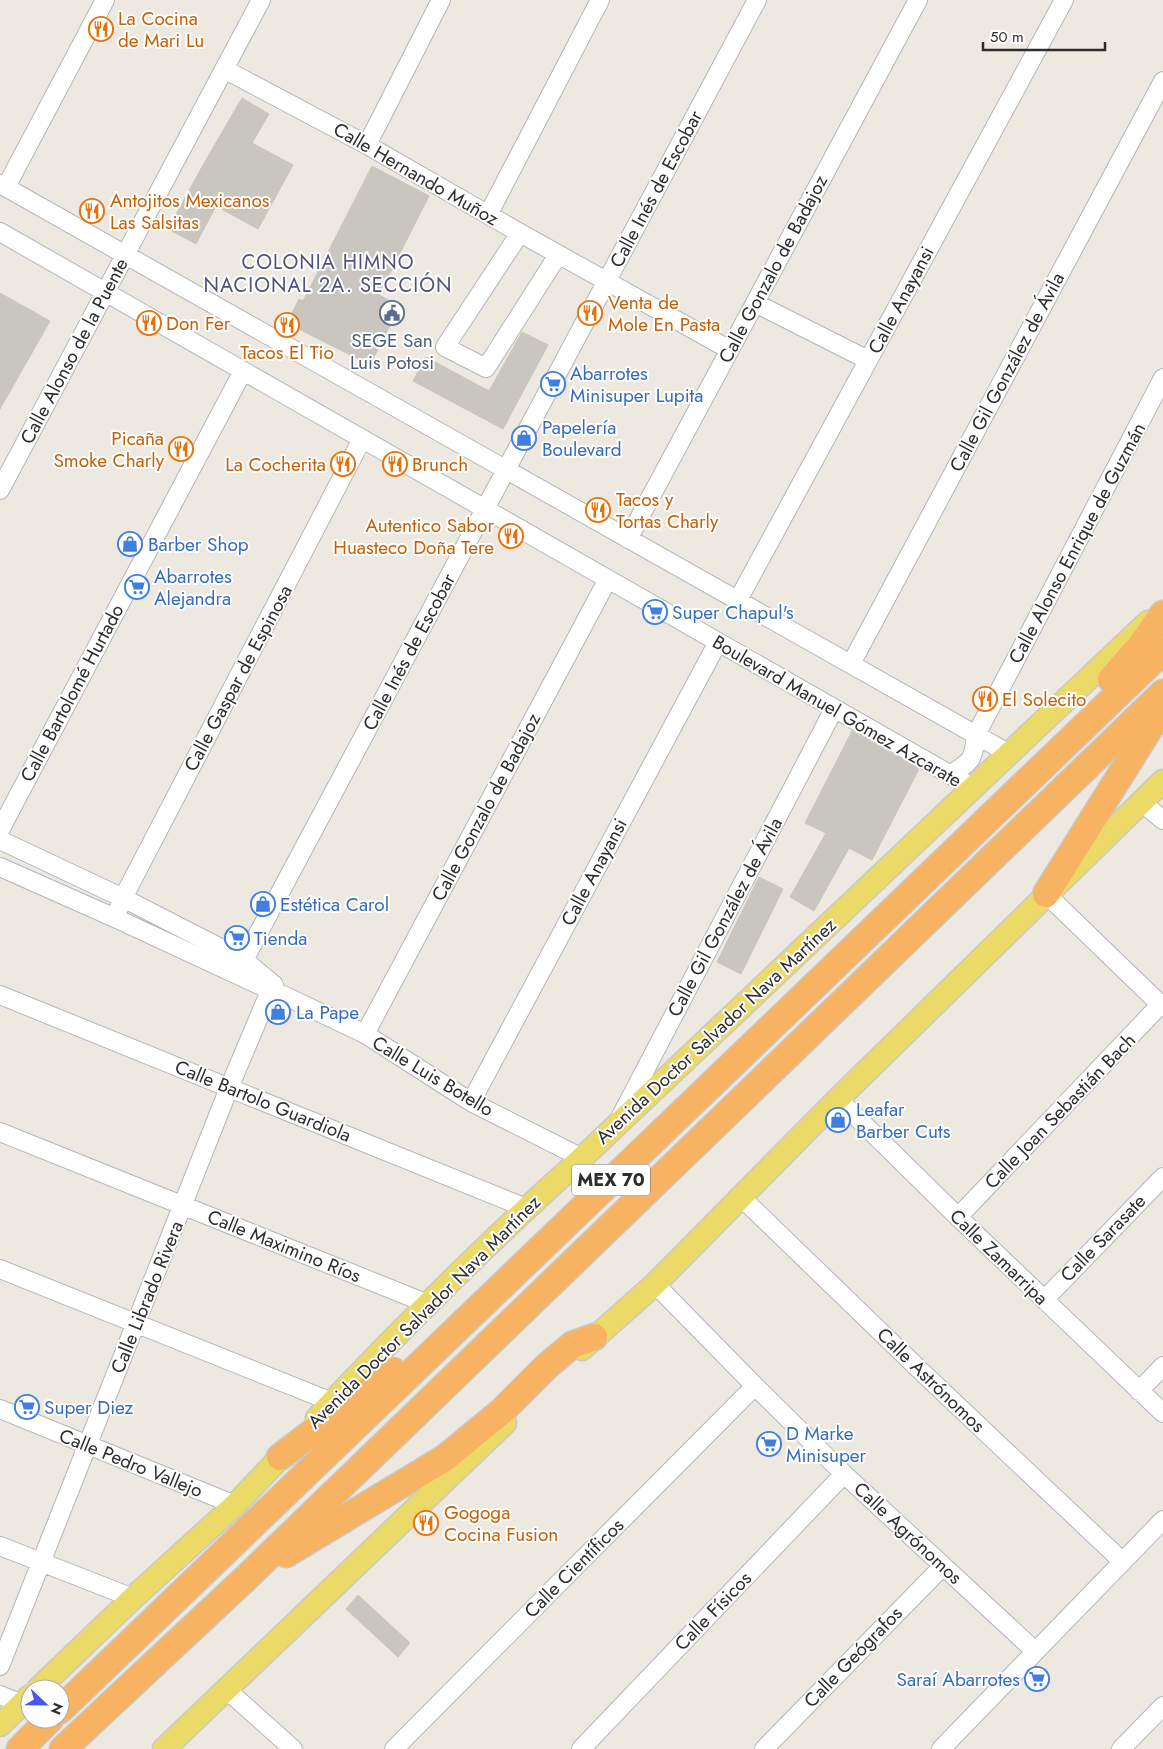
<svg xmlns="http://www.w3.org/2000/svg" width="1163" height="1749" viewBox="0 0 1163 1749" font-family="Jost,sans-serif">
<rect width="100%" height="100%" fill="#eee9e0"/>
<path fill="#c9c6bf" stroke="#c9c5ba" d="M242 98 269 114 252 143 293 165 258 229 216 206 196 244 168 229 203 165Z
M372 166 429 196 379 295 400 306 370 365 287 323 299 299 303 301Z
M0 293 50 321 0 409Z
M522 332 548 345 503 429 413 381 426 357 489 391Z
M852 731 919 769 872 860 849 848 814 911 790 897 826 833 805 823Z
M759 877 783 889 741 974 717 962Z
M358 1595 410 1643 398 1657 346 1609Z"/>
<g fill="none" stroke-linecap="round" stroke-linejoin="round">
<defs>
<path id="minor" d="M224 69 367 145 520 233 730 350
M367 145 441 0
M0 184 1008 753
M6 187 105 0
M488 215 600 0
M0 232 972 787
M520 233 445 347 486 368 558 255
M755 303 868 360
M0 490 261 0
M628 539 918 0
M738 600 1064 0
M851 664 1163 81
M950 775C972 760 973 762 976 735L1163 378
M1141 802 1163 820
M0 830 243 371
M0 840 123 898 244 960 274 985
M0 867 115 918 270 990 283 995 365 1034 471 1102 582 1158
M1046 894 1163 1007
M115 918 123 898 362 439
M244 960 757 0
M0 995 526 1208
M365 1034 608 579
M838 1099 958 1217 1163 1413
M471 1102 718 642
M621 1116 834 709
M0 1132 428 1304
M741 1197 923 1373 1123 1562
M958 1217 1161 1004
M0 1269 332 1402
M655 1284 755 1386 844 1474 1035 1651
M1044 1300 1163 1177
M1139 1391 1163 1366
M0 1409 235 1505
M0 1546 133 1598
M0 1666 229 1088 273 984
M227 1690 293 1749
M0 1695 22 1704
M394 1749 755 1386
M581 1749 844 1474
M764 1749 943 1566
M941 1749 1163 1520
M1121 1749 1163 1706"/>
<path id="major" d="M582 1349 655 1284 838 1099 1163 781
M317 1418C402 1328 490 1240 582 1158L1148 622
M38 1689 133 1598 235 1505 292 1445
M0 1725 30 1696
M164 1749 505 1423"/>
<path id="highway" d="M1111 679 1141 645 1163 614
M1046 894 1163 707
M280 1457 393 1371
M286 1554 445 1458 501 1412 547 1366 572 1345 594 1337
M60 1710 1163 651
M20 1749 50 1719
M63 1749 247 1577 1163 693"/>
</defs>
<use href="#minor" stroke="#b3b5bf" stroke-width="20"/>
<use href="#major" stroke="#c8c8c8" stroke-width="25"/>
<use href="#highway" stroke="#c8c8c8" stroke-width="29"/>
<use href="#minor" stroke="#fff" stroke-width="18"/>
<use href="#major" stroke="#ebda68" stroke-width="22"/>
<use href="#highway" stroke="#f7b262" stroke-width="26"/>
</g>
<defs>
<symbol id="restaurant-ring" viewBox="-11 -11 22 22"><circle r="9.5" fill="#fff" stroke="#e8710a" stroke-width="1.5"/><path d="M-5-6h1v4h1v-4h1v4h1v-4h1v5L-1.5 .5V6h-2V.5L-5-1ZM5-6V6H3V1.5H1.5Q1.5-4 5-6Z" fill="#e8710a"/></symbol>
<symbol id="civic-ring" viewBox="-11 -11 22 22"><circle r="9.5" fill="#fff" stroke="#5c6f8a" stroke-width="1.5"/><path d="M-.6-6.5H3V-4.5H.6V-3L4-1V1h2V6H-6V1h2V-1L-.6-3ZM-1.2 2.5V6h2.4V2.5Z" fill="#5c6f8a"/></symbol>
<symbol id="supermarket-ring" viewBox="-11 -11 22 22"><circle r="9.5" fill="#fff" stroke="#3f7fe0" stroke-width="1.5"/><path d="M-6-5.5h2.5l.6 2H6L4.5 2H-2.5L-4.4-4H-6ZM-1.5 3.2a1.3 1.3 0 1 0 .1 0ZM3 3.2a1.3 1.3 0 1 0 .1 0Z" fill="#3f7fe0"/></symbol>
<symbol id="shop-ring" viewBox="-11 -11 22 22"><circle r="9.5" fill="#fff" stroke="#3f7fe0" stroke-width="1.5"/><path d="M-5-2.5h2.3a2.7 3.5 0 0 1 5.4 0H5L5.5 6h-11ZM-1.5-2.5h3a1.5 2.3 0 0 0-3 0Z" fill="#3f7fe0"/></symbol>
</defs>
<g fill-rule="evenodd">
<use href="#restaurant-ring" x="87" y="15" width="28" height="28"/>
<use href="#restaurant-ring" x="78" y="197" width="28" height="28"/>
<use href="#civic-ring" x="378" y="299" width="28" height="28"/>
<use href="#restaurant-ring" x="576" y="299" width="28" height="28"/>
<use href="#restaurant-ring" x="135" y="309" width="28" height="28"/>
<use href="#restaurant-ring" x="273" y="311" width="28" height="28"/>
<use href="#supermarket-ring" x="539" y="370" width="28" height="28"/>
<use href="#shop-ring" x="510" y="424" width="28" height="28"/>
<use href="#restaurant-ring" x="167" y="435" width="28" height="28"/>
<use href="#restaurant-ring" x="329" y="450" width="28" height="28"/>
<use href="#restaurant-ring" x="381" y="450" width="28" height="28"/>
<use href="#restaurant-ring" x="584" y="496" width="28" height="28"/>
<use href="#restaurant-ring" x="497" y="522" width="28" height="28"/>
<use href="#shop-ring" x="116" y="530" width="28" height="28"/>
<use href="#supermarket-ring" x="123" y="573" width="28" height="28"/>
<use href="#supermarket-ring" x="641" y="598" width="28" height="28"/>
<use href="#restaurant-ring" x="971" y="685" width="28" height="28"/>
<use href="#shop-ring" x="249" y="890" width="28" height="28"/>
<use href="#supermarket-ring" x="223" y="924" width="28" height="28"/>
<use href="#shop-ring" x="264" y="998" width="28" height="28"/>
<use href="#shop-ring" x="824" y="1106" width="28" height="28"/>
<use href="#supermarket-ring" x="13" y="1393" width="28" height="28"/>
<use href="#supermarket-ring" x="755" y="1430" width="28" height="28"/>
<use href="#restaurant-ring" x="412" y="1509" width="28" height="28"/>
<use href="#supermarket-ring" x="1023" y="1665" width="28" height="28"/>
</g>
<g text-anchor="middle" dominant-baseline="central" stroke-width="4" stroke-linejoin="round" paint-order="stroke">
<rect fill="#fff" stroke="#6c6c6c" stroke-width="1" x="572" y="1164.5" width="78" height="31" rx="4"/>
<g font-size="18" font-weight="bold" fill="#2d2d2d">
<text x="611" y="1180">MEX 70</text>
</g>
<g font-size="19" fill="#c56008" stroke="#fff" text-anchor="start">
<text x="118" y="18">La Cocina<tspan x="118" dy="22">de Mari Lu</tspan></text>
<text x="110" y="200">Antojitos Mexicanos<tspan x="110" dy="22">Las Salsitas</tspan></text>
<text x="608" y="302">Venta de<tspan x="608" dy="22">Mole En Pasta</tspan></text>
<text x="166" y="323">Don Fer</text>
<text x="287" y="352" text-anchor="middle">Tacos El Tio</text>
<text x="164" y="438" text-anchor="end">Picaña<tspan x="164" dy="22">Smoke Charly</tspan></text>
<text x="326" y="464" text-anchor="end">La Cocherita</text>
<text x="412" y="464">Brunch</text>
<text x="616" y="499">Tacos y<tspan x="616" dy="22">Tortas Charly</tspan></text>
<text x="494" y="525" text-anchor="end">Autentico Sabor<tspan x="494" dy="22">Huasteco Doña Tere</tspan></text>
<text x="1002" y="699">El Solecito</text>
<text x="444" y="1512">Gogoga<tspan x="444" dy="22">Cocina Fusion</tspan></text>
</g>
<g font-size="19" fill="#2d2d2d" stroke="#fff">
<text transform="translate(416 174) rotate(30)">Calle Hernando Muñoz</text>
<text transform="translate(656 189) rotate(-62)">Calle Inés de Escobar</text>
<text transform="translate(773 269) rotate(-62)">Calle Gonzalo de Badajoz</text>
<text transform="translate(901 300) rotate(-62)">Calle Anayansi</text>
<text transform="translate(74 351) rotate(-62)">Calle Alonso de la Puente</text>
<text transform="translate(1007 372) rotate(-62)">Calle Gil González de Ávila</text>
<text transform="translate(1077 543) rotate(-62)">Calle Alonso Enrique de Guzmán</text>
<text transform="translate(409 652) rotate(-62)">Calle Inés de Escobar</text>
<text transform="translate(238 678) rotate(-62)">Calle Gaspar de Espinosa</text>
<text transform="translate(72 693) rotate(-62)">Calle Bartolomé Hurtado</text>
<text transform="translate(837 711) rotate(30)">Boulevard Manuel Gómez Azcarate</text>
<text transform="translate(486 807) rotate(-62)">Calle Gonzalo de Badajoz</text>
<text transform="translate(594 872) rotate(-62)">Calle Anayansi</text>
<text transform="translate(725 917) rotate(-62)">Calle Gil González de Ávila</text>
<text transform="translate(716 1031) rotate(-43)">Avenida Doctor Salvador Nava Martínez</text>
<text transform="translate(433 1076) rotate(31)">Calle Luis Botello</text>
<text transform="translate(263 1101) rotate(22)">Calle Bartolo Guardiola</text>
<text transform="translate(1060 1111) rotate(-46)">Calle Joan Sebastián Bach</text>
<text transform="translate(1103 1238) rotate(-46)">Calle Sarasate</text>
<text transform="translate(284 1246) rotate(22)">Calle Maximino Ríos</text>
<text transform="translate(999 1257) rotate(44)">Calle Zamarripa</text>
<text transform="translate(147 1297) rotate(-68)">Calle Librado Rivera</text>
<text transform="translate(424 1312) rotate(-45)">Avenida Doctor Salvador Nava Martínez</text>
<text transform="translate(931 1380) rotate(44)">Calle Astrónomos</text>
<text transform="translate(131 1463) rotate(22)">Calle Pedro Vallejo</text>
<text transform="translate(908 1533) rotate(43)">Calle Agrónomos</text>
<text transform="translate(574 1568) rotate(-45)">Calle Científicos</text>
<text transform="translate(713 1611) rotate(-46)">Calle Físicos</text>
<text transform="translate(853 1657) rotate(-46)">Calle Geógrafos</text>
</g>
<g font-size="19" fill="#4e5e75" stroke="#fff">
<text x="392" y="340">SEGE San<tspan x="392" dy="22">Luis Potosi</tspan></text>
</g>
<g font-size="19" fill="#366cbe" stroke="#fff" text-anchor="start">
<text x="570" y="373">Abarrotes<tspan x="570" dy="22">Minisuper Lupita</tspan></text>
<text x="542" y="427">Papelería<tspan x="542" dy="22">Boulevard</tspan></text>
<text x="148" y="544">Barber Shop</text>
<text x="154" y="576">Abarrotes<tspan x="154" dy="22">Alejandra</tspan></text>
<text x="672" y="612">Super Chapul's</text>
<text x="280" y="904">Estética Carol</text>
<text x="254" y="938">Tienda</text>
<text x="296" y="1012">La Pape</text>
<text x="856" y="1109">Leafar<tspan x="856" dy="22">Barber Cuts</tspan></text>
<text x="44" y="1407">Super Diez</text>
<text x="786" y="1433">D Marke<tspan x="786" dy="22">Minisuper</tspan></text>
<text x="1020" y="1679" text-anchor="end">Saraí Abarrotes</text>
</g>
<g font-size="20" letter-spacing="1" fill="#4f527c" stroke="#fff">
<text x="328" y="262">COLONIA HIMNO<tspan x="328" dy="23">NACIONAL 2A. SECCIÓN</tspan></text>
</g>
</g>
<g transform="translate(45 1704) rotate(112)"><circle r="24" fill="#ffffff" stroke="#ababab"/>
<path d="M0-4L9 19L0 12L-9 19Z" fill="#4957f2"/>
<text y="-8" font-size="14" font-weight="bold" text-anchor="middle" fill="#2d2d2d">N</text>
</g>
<path d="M983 42v8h122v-8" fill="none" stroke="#2d2d2d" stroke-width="2.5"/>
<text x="990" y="42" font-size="15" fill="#2d2d2d" stroke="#ffffff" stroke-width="4" paint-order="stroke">50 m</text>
</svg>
